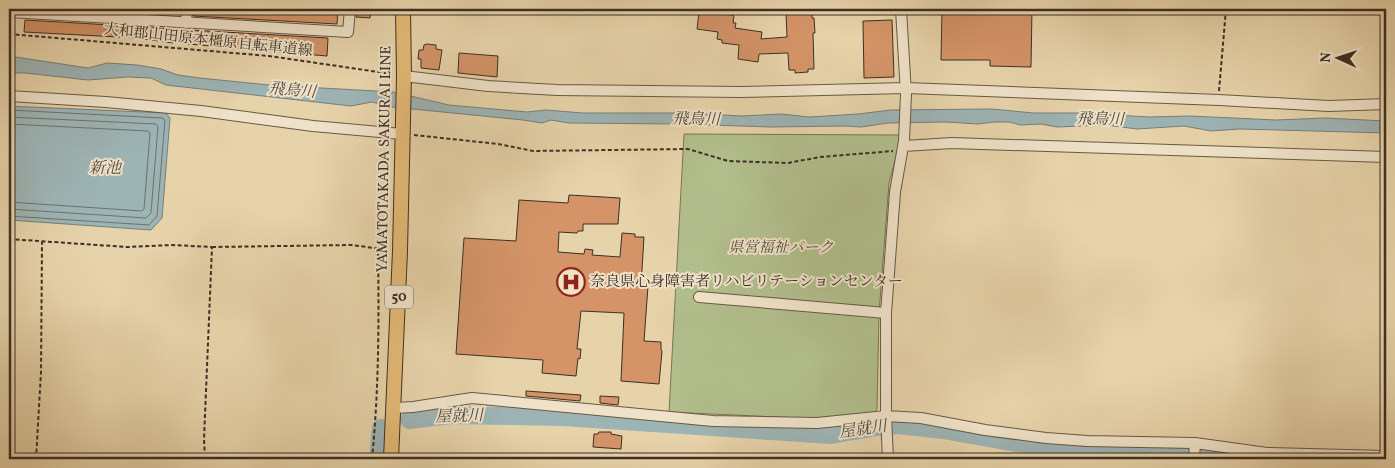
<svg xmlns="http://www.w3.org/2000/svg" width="1395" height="468" viewBox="0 0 1395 468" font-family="Vollkorn,'Noto Serif JP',serif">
<rect width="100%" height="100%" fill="#e7d3aa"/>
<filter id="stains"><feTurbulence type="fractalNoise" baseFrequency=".004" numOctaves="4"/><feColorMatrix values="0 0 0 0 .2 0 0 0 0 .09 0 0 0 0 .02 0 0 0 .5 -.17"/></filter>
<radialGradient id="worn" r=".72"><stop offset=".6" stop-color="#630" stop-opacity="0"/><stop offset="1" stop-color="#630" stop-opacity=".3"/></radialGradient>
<path fill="#b1be8c" stroke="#777658" d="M684 134 902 135 889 183 879 313 877 409 874 414 820 419 669 412Z"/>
<path fill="#9db4b5" stroke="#777f7b" d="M9 56 88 68 107 63 137 65 161 69 178 75 200 78 269 85 393 92 449 105 527 112 546 110 583 113H688L741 116 782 114 809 117 858 114 891 110 992 109 1033 113H1081L1149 117 1190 116 1276 120 1325 118 1386 121V133L1240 129 1211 131 1184 126 1137 129 1106 125 1057 127 1041 124 1021 125 1009 122H995L978 124 946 122 888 123 861 127 845 126 771 127 677 124 569 123 551 120 542 123 523 120 392 107 372 102 351 106 166 85 151 78 128 77 88 80 25 73H9Z
M9 106 166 113 170 118 162 218 151 230 9 220Z"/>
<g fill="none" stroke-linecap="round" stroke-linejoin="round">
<path stroke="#6d726d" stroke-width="1" d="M9 110 162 118 165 120 157 216 149 225 9 216
M9 117 156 124 158 126 151 213 146 218 9 209
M9 124 148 131 150 133 144 209 142 211 9 202"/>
<path stroke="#9db4b5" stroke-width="18" d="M409 420 450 415 563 417 831 435 877 427 898 425 943 430 1016 443 1074 448 1199 452 1279 458 1315 459
M378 459 381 428H384"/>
</g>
<path fill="#d49468" stroke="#3d2f25" d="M71 9H129L128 12Z
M194 9 308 10V9H338L337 24 193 16Z
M357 9H371L370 18 356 17Z
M942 9H1032L1031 67 990 66V60H941Z
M699 12 732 15 734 16 733 23H736L735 28 762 32 761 39 787 37 786 13 812 12V18H814L815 33H813L814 69H808V72L795 73V70H789L788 53 759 54 758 62 738 59 739 45 722 43V40L717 39 718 32 697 29Z
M25 20 128 26 127 30 144 31V27L172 29 173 43 137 38 24 32Z
M892 20 894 77 864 78 863 21Z
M189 30 328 38 327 56 188 44Z
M427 44 436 45V49L442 50 439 70 421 68V59H418L419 50H423L424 45Z
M459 53 498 56 497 77 458 73Z
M569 195 620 198 618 224H583V231H578L577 233 559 232 558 252 584 254 585 249 593 250 592 255 620 257 622 233 635 234V237H644L641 286H648L644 341 661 342V350L662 351 659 384 621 381 624 313 581 311 577 349H581L580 359 578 358 576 376 542 373 543 360 456 354 464 238 516 241 519 200 568 203Z
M526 391 581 395 580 401 526 396Z
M600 396 619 397 618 405 600 403Z
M599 432H611V434L622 436 621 449 593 447 594 434H598Z"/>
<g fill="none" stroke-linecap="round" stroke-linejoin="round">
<defs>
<path id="minor" d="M9 12 348 32 350 9
M186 23 187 9
M404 76 488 86 557 90 740 92 906 88 1219 100 1329 106 1386 104
M9 96 106 102 201 111 313 126 402 134
M904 146 952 143 1386 157
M699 297 886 313
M394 408 413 407 472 398 713 421 817 423 886 416 921 418 985 430 1046 438 1087 441 1195 443 1267 453 1386 456
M888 459 886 416V313L895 192 904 141 906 94 901 9
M1194 459 1195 443"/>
<path id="major" d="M391 459 400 251 404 76 403 9"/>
</defs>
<use href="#minor" stroke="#685846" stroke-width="12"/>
<use href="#major" stroke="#3d2f25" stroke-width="16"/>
<path stroke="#3d2f25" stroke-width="2" stroke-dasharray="4 2.5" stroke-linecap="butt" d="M9 34 269 56 392 74
M1219 91 1226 9
M414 135 498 144 533 151 688 149 728 161 788 163 820 157 893 151
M9 239 127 247 172 245 212 247 204 439 205 459
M212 247 352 245 388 250
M36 459 41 372 42 242
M372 459C379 389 379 319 378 249"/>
<use href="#minor" stroke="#efe2c8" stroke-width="10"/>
<use href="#major" stroke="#e4ba75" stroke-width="14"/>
</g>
<defs>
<symbol id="hospital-ring" viewBox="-11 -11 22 22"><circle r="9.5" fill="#efe2c8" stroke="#8f2418" stroke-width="1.5"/><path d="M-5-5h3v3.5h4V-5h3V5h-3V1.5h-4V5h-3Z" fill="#8f2418"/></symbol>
</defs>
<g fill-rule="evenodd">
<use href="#hospital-ring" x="555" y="266" width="32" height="32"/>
</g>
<g text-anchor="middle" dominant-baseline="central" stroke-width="4" stroke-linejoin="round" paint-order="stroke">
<rect fill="#efe2c8" stroke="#726556" stroke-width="1" x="385" y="285.5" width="28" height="23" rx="4"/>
<g font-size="14" font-weight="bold" fill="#3d2f25">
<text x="399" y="297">50</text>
</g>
<g font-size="15" fill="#3d2f25" stroke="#efe2c8">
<text transform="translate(208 41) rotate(6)">大和郡山田原本橿原自転車道線</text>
<text transform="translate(385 159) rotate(-89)">YAMATOTAKADA SAKURAI LINE</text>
</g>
<g font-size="15" font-style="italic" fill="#544c3a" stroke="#efe2c8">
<text x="781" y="248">県営福祉パーク</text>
</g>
<g font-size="15" fill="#3d2f25" stroke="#efe2c8" text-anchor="start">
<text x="590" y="282">奈良県心身障害者リハビリテーションセンター</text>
</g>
<g font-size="16" font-style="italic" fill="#504a42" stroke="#efe2c8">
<text transform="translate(292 91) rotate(5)">飛鳥川</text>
<text transform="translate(696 120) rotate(1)">飛鳥川</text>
<text transform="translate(1100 120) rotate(1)">飛鳥川</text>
<text x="105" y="169">新池</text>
<text transform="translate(459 417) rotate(-2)">屋就川</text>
<text transform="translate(863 430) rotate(-8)">屋就川</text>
</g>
</g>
<rect width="1395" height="468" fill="none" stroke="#e7d3aa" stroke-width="30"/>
<rect x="10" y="10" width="1375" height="448" fill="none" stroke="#3d2f25" stroke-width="2.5"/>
<rect x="15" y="15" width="1365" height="438" fill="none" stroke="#3d2f25"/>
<g transform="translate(1338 58) rotate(273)" stroke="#efe2c8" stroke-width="4" paint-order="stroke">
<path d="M0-4L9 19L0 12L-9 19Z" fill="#3d2f25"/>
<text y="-8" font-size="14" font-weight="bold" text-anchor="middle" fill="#3d2f25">N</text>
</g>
<rect width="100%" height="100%" filter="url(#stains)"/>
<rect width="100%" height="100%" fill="url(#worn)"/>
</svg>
